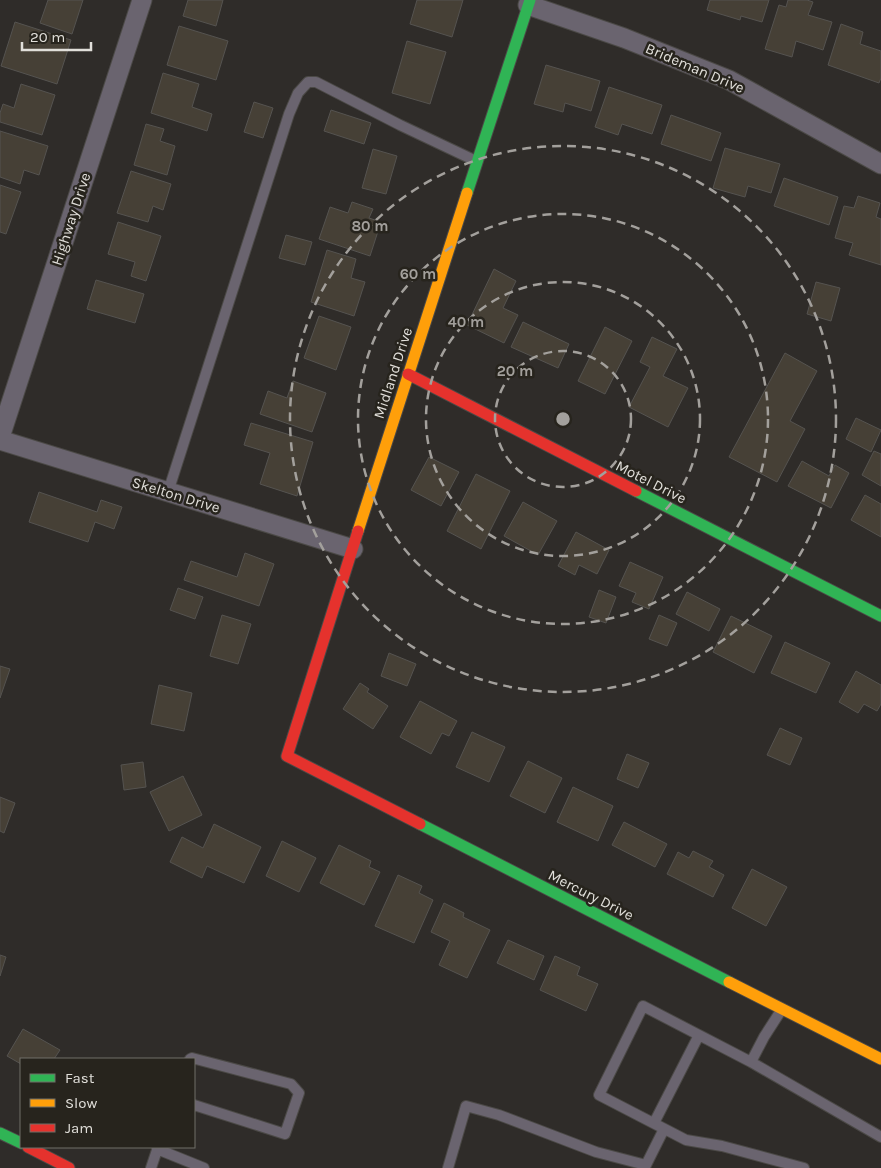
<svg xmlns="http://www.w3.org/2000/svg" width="881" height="1168" viewBox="0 0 881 1168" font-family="Karla,sans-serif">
<rect width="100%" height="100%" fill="#2f2c29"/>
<path fill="#464036" stroke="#555350" d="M48 0H83L72 34 40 23Z
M188 0H223L216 26 183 16Z
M417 0H463L452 37 410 24Z
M710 0H769L762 22 741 16 740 20 707 10Z
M788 0H807L813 2 808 15 832 22 823 50 796 41 792 57 765 49 779 5 786 7Z
M15 22 71 40 57 84 1 66Z
M841 24 863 32 860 44 881 51V78L879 83 828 65Z
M179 26 228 41 216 80 167 65Z
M407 41 446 52 430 104 392 93Z
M546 65 600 81 591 111 565 103 563 112 534 104Z
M163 73 199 84 192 107 212 114 207 131 151 113Z
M21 84 55 95 42 135 0 122V113L3 104 14 108Z
M609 87 662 105 652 134 622 124 618 135 595 127Z
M254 102 273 108 263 138 244 132Z
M331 110 371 123 364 144 324 131Z
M671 115 721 133 711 161 661 144Z
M146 124 164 129 160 141 175 146 167 175 134 165Z
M0 131 48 146 39 175 24 170 20 184 0 177Z
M725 148 780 164 771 193 748 186 745 197 713 188Z
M373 149 397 156 386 194 362 188Z
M131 171 171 184 163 210 153 206 148 222 117 213Z
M784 178 838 197 829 225 774 206Z
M0 185 21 192 6 234 0 232Z
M858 196 880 203 876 217 881 219V265L849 255 853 243 835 238 844 206 854 208Z
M352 202 373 209 369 218 381 222 370 256 319 239 330 207 348 213Z
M118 222 161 236 146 281 131 276 135 262 108 254Z
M286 235 312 242 305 265 279 258Z
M327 250 356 259 351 278 365 282 354 316 311 302Z
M494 269 516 281 503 308 518 315 504 343 467 325Z
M96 280 144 294 135 323 87 309Z
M816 282 840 288 831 321 807 314Z
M319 316 351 327 336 370 304 358Z
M523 322 569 344 558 368 511 347Z
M605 327 632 341 605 394 578 381Z
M652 337 677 349 663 376 688 388 668 427 629 407 650 367 640 362Z
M785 353 817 371 790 421 805 429 777 482 729 457Z
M293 381 326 393 312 432 260 414 268 391 287 398Z
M856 418 881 430 871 452 846 439Z
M251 423 313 442 297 496 260 484 270 453 244 445Z
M874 451 881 454V486L862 475Z
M429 457 459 472 441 506 411 490Z
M802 461 829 476 835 465 849 473 831 508 788 486Z
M476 474 510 491 481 549 447 531Z
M39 492 97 512 101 500 122 507 114 529 95 522 88 542 29 522Z
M865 495 881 504V537L851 520Z
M523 502 557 521 538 555 504 536Z
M576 532 609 550 597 574 579 565 575 575 558 566Z
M245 553 274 564 259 606 184 580 191 561 237 577Z
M630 562 663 577 649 609 632 602 636 593 619 586Z
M178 588 203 597 195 619 170 610Z
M599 590 616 597 606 623 589 617Z
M687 592 720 609 709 631 676 614Z
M222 615 251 624 238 664 210 656Z
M659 615 677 623 667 646 649 639Z
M731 616 772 636 754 673 713 652Z
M785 642 830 663 816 693 771 673Z
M389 653 416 664 407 686 381 676Z
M0 666 10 669 0 698Z
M856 671 881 685V704L877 711 864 704 858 713 839 702Z
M360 683 369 689 367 692 388 706 373 729 343 709Z
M159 685 192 693 184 731 151 724Z
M420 701 457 721 449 736 442 733 431 754 400 737Z
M780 728 802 738 790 765 767 755Z
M472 732 505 747 489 782 456 767Z
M627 754 649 763 638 788 617 779Z
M528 761 562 778 545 813 510 796Z
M143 762 146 787 124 790 121 765Z
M183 776 202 815 169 831 150 792Z
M573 787 613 806 598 841 557 822Z
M0 797 15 803 4 833 0 831Z
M624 822 667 844 655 867 612 845Z
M214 824 261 847 244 883 207 866 202 878 170 862 182 837 203 848Z
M282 841 316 858 299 892 266 876Z
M339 845 371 861 369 867 380 872 364 905 320 883Z
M693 851 713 861 709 867 724 875 713 897 667 874 678 852 689 858Z
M752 869 787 887 766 926 732 908Z
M398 875 422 886 419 893 433 900 414 943 375 926Z
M444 903 464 913 463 917 490 930 467 978 439 965 450 941 431 932Z
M508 940 544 956 534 980 497 963Z
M0 955 6 957 0 976Z
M555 956 580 967 577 975 598 984 586 1011 540 990Z
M23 1029 60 1050 54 1059H21V1064L7 1056Z"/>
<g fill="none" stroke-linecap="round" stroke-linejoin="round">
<defs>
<path id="lane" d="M168 492 289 114 298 93 308 82H316L400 125 476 161
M190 1059 192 1058 291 1084 299 1093 285 1134 194 1105
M751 1062 764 1037 782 1009
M654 1123 699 1035
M157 1149 204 1168
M151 1168 158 1147
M448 1168 466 1106 499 1115 596 1152 646 1165 664 1129
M804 1168 722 1146 686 1140 599 1095 643 1006 751 1062 881 1137"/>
<path id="street" d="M528 5 624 38 729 80 881 164
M0 437 142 0
M0 440 353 549"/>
<path id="fast" d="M467 193 530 0
M636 491 881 616
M420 824 729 982
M0 1133 21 1143"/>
<path id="slow" d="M358 531 467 193
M729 982 881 1059"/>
<path id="jam" d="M408 374 636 491
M358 531 287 756 420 824
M28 1147 69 1168"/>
</defs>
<use href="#lane" stroke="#4b4946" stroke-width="12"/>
<use href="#street" stroke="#4b4946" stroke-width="21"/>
<use href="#fast" stroke="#4b4946" stroke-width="13"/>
<use href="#slow" stroke="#4b4946" stroke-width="13"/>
<use href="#jam" stroke="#4b4946" stroke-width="13"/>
<use href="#lane" stroke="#6a646f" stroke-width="10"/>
<use href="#street" stroke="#6a646f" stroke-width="19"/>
<use href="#fast" stroke="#30b455" stroke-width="11"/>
<use href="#slow" stroke="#ff9f0a" stroke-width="11"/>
<use href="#jam" stroke="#e5322d" stroke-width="11"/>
</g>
<g fill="none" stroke="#a3a09c" stroke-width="2.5" stroke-dasharray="9 6">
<circle cx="563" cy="419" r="68"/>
<circle cx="563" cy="419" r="137"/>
<circle cx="563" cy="419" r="205"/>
<circle cx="563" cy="419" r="273"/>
</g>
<g text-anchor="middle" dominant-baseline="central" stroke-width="5" stroke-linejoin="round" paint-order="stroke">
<g font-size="15" fill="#e1dfda" stroke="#27241d">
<text transform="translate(695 68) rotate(23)">Brideman Drive</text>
<text transform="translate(71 219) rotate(-72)">Highway Drive</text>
<text transform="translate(393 373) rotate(-72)">Midland Drive</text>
<text transform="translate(651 482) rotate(27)">Motel Drive</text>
<text transform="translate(176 495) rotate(17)">Skelton Drive</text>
<text transform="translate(591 895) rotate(27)">Mercury Drive</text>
</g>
</g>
<circle cx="563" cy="419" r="8" fill="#a3a09c" stroke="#27241d" stroke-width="2.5"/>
<g font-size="15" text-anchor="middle" font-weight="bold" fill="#a3a09c" stroke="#27241d" stroke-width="5" stroke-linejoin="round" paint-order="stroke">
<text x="370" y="231">80 m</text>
<text x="418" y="279">60 m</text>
<text x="466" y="327">40 m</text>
<text x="515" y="376">20 m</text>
</g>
<rect x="20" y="1058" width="175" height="90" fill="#27241d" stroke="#716f69"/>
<rect x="30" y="1074" width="25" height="8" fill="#30b455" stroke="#716f69"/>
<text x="65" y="1083" font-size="15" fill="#e1dfda">Fast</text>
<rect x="30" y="1099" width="25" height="8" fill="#ff9f0a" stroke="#716f69"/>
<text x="65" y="1108" font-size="15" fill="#e1dfda">Slow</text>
<rect x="30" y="1124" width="25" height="8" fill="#e5322d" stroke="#716f69"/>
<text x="65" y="1133" font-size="15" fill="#e1dfda">Jam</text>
<path d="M22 42v8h69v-8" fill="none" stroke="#e1dfda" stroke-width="2.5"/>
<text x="30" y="42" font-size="15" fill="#e1dfda" stroke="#27241d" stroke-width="4" paint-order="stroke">20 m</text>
</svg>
